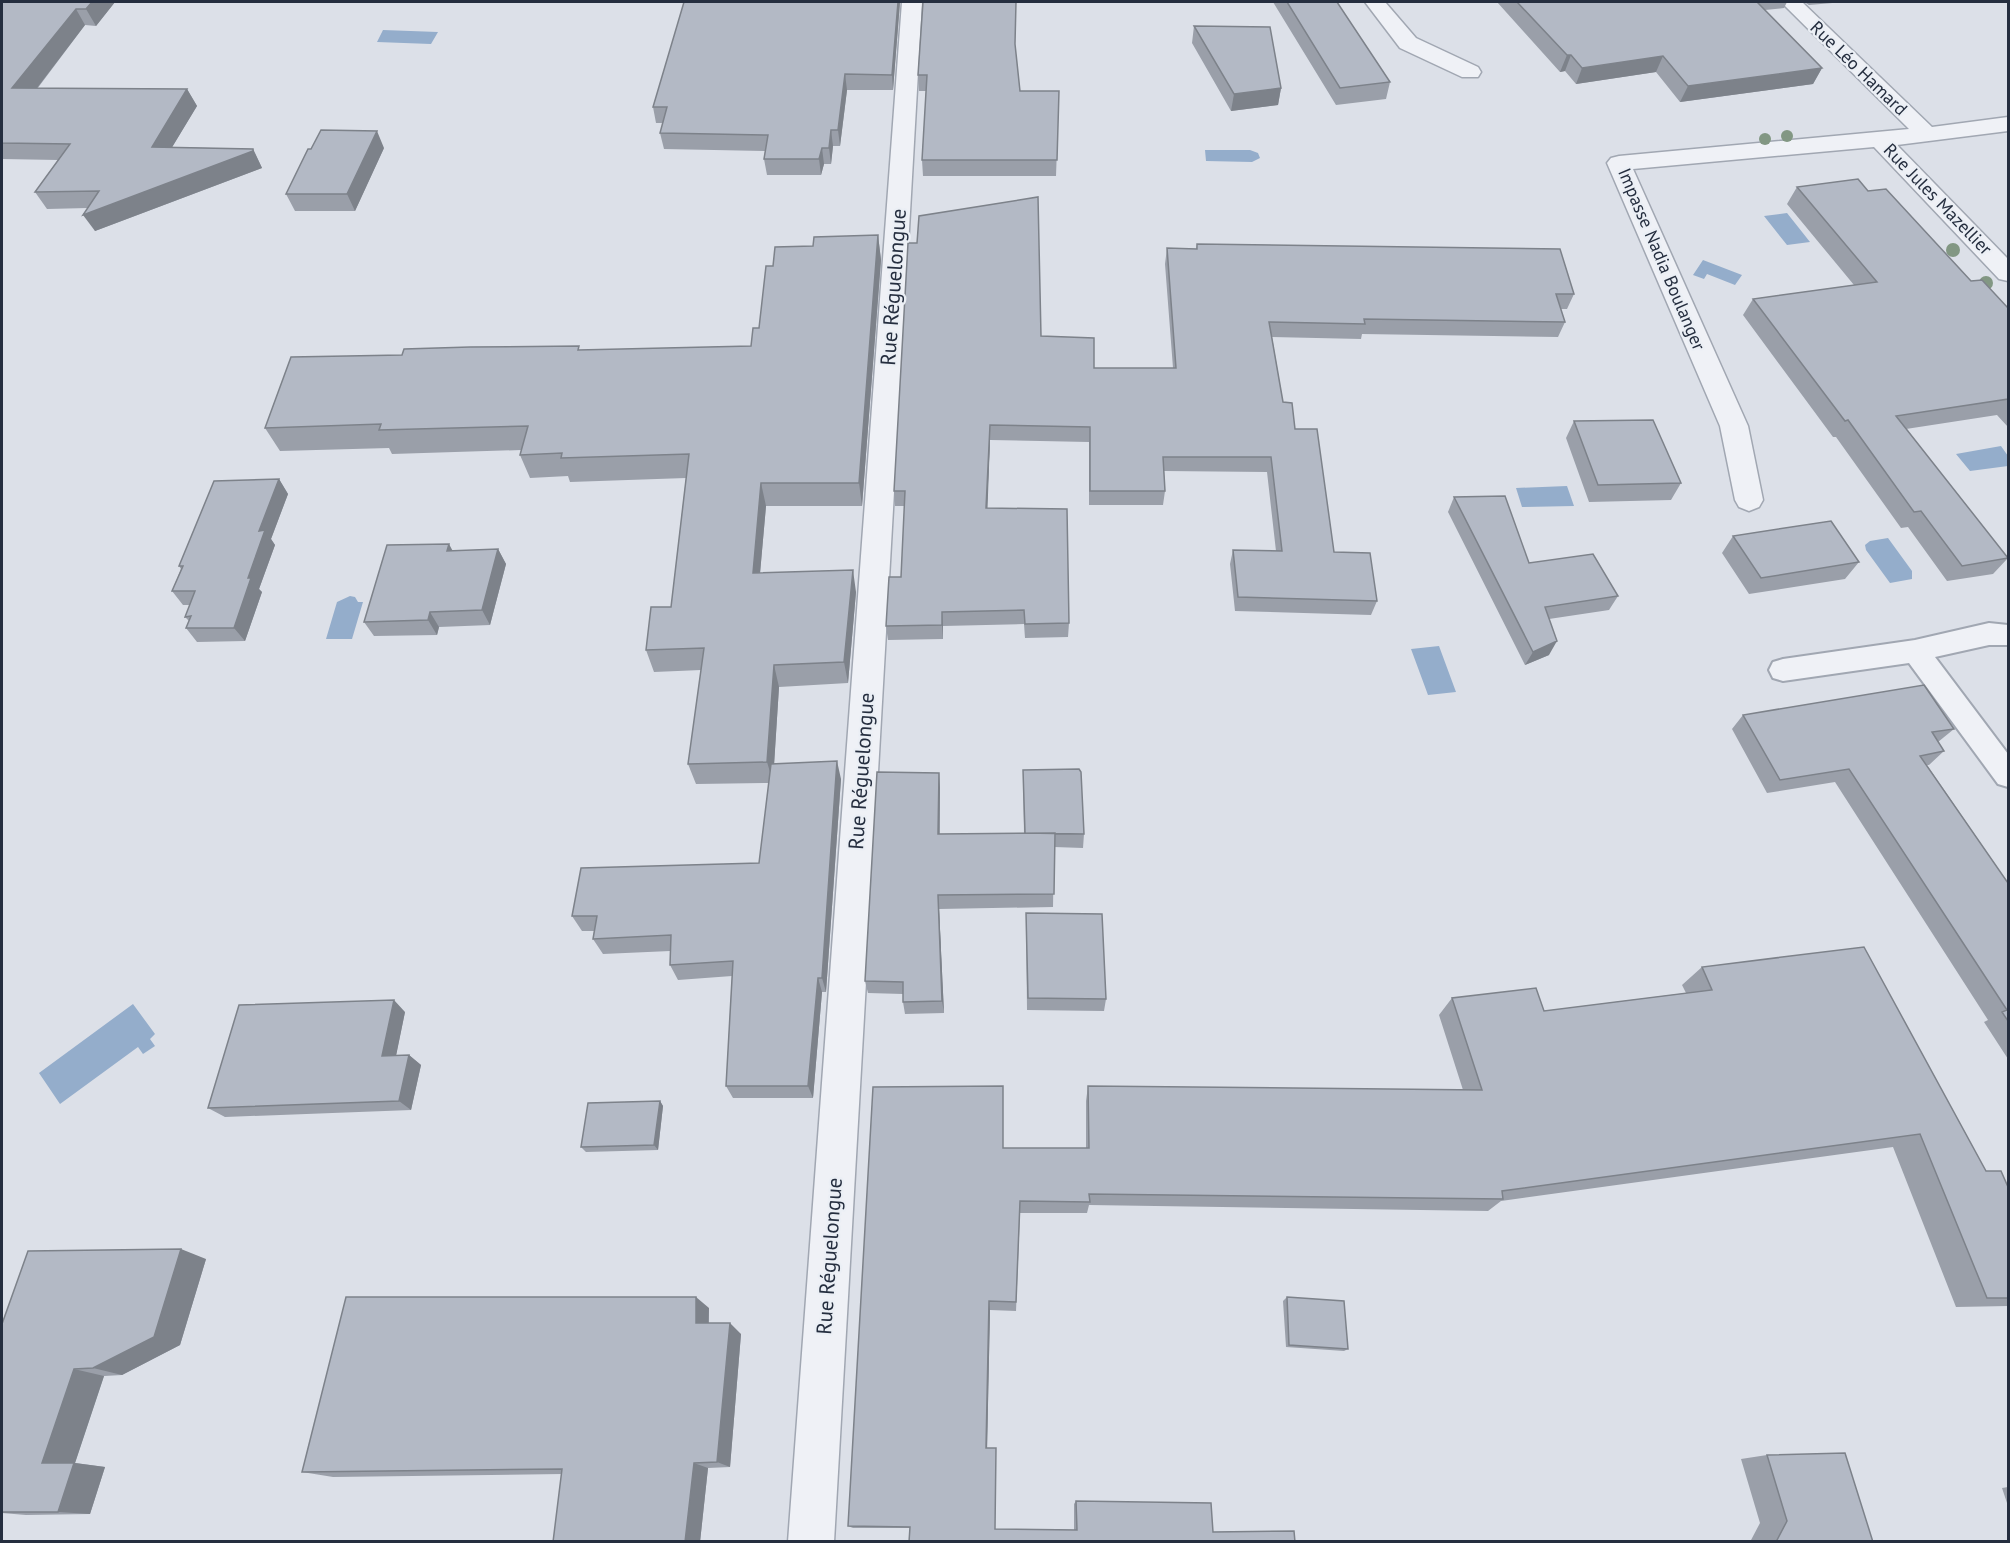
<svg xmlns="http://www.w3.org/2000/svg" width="2010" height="1543" viewBox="0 0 2010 1543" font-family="'PT Sans',sans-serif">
<rect width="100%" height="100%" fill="#dce0e8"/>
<path fill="#94adcb" d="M383 30 438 32 431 44 377 42Z
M1205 150H1250L1258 153 1260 158 1252 162 1206 161Z
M1787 213 1810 242 1787 245 1764 216Z
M1703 260 1742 275 1735 285 1707 274 1704 279 1693 275Z
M2001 446 2008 456V466L1970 471 1956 454Z
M1567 486 1574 506 1522 507 1516 488Z
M1888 538 1912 571V579L1890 583 1866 550 1865 545 1870 541Z
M350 596 355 597 358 602H363L352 639H326L337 602Z
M1439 646 1456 692 1428 695 1411 649Z
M133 1004 155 1034 150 1039 155 1046 143 1054 138 1047 60 1104 39 1073Z"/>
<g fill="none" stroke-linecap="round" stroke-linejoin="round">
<defs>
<path id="lane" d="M1989 623 2008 625V645H1989L1935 657 2008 754V787L1998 784 1909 663 1783 681 1773 678 1769 670 1773 662 1783 659 1915 640Z"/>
<path id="street" d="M902 2H922L834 1542H788Z
M1365 2H1385L1416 38 1478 67 1481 72 1478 77H1462L1400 48Z
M1781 2H1802L1932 127 2008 117V131L1897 145 2008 259V281L1999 279 1874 147 1633 169 1748 426 1763 500 1759 507 1749 511 1739 507 1735 500 1720 426 1607 163 1611 158 1619 156 1909 129Z"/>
</defs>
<use href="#lane" stroke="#a1a7b2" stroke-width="4"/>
<use href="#street" stroke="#a1a7b2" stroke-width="3"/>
<use href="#lane" fill="#eff1f6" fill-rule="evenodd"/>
<use href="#street" fill="#eff1f6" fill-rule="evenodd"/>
</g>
<g fill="#829783">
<circle cx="1787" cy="136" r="6"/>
<circle cx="1765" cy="139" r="6"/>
<circle cx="1953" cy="250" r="7"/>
<circle cx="1986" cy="283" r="7"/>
</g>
<path fill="#9a9fa9" d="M2 2H115L96 26 85 25 37 89H187L197 106 172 147 253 149 262 168 95 231 88 208 47 209 35 192 58 160 2 159Z
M684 2H903H900L893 90H847L840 146H833L831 164H824L821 175H767L764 159 765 151 664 149 660 133 663 123H656L653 107Z
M1273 2H1337L1390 82 1386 99 1336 105Z
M1497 2H1787L1784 8 1765 10 1822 68 1813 84 1680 102 1656 72 1576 84 1565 71 1560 72Z
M1804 2H1844L1809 5Z
M1194 26 1281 88 1278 105 1231 111 1192 43Z
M1015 47 1020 91H1059L1056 176H923L922 160 926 91H919L918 75Z
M384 148 355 211H295L286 194Z
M1797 187 1868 191 1971 281 2008 308V427L1997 415 1906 429 2008 558 1993 574 1947 581 1908 527 1901 528 1836 437H1833L1743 315 1753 299 1854 285 1787 204Z
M878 235 881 260 862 506H766L760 573 856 592 848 683 779 687 774 764 841 779 826 992H822L813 1098H733L726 1086 732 976 678 980 670 965V951L603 954 593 939 594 931H582L572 916 759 863 769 783 696 784 688 764 701 670 654 672 646 650 671 607 686 478 570 482 568 476 530 478 520 455 521 450 392 454 389 448 280 451 265 428 581 350 751 346 759 328 773 266 813 246Z
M1197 244 1574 294 1567 309H1561L1565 322 1558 337 1362 334 1361 339 1272 337 1283 402 1295 429 1334 552 1377 601 1371 615 1235 611 1230 564 1233 550 1276 551 1267 472 1164 471 1165 491 1163 505H1089V442L990 440 987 508 1069 623 1068 637 1025 638 1024 624 943 626V639L888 640 886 626 901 577 905 506H895L894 491 1041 336 1094 368H1173L1165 264 1167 248 1196 249Z
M1574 421 1681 483 1671 500 1589 502 1566 438Z
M279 479 288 494 271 539 275 545 259 589 262 592 245 641 197 642 186 628 189 621 185 617 190 605H183L172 591 181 569 179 566Z
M1454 497 1529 563 1618 596 1609 610 1549 619V655L1525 665 1448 512Z
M1733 536 1859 562 1845 579 1749 594 1722 553Z
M498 549 506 564 490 625 439 627 437 635 374 636 364 622 453 551Z
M1743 715 1954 729 1938 742 1944 751 1929 765H1927L2008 883V1059L1984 1022 1988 1020 1835 782 1767 793 1732 729Z
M1023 770 1084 834 1083 848 1054 847 1053 907 939 909 944 1013 905 1014 903 1002V994L868 993 865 981 939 773 940 788V834H1024Z
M1026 913 1106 999 1104 1011 1027 1010Z
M1702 967 2008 1187V1306L1956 1307 1893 1147 1501 1201 1488 1211 1089 1205 1087 1213H1020L1016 1311 990 1310 987 1448 995 1529 1074 1530V1504L1076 1501 1213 1532 1295 1542 910 1528H853L848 1526 1003 1148H1086V1101L1088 1086 1463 1090 1439 1015 1452 998 1544 1011 1686 993 1682 985Z
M405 1012 396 1055H409L421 1065 411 1110 225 1117 208 1108Z
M660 1101 663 1106 658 1150 586 1152 581 1147Z
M206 1259 180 1345 122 1375 104 1376 75 1463 105 1467 90 1514 26 1515 2 1513V1324Z
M1287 1297 1348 1349 1344 1351 1286 1347 1283 1301Z
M709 1308V1323L741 1334 730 1467 708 1468 700 1542H553L562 1474 333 1477 302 1472Z
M1767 1455 1873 1542H1750L1760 1523 1741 1459Z
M2008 1487V1506L2002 1488Z"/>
<path fill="#7d828a" d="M92 2H115L96 26 86 9Z
M898 2H900L893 90 892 75Z
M76 9 85 25 24 105 12 88Z
M1567 55H1571L1565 71 1560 72Z
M1663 56 1656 72 1576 84 1582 68Z
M1822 68 1813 84 1680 102 1688 86Z
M845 74 847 90 840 146 838 130Z
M1281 88 1278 105 1231 111 1234 94Z
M187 89 197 106 162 164 152 147Z
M831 130 833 146 831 164 829 148Z
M377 131 384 148 355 211 347 194Z
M822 148 824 164 821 175 819 159Z
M253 149 262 168 95 231 83 215Z
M878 235 881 260 862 506 859 483Z
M990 425V440L987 522 986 508Z
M279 479 288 494 271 539 275 545 259 589 262 592 245 641 234 628 248 578 259 531Z
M761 483 766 506 758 596 753 573Z
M449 544 457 559 447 551Z
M498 549 506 564 490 625 482 610Z
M853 570 856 592 848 683 844 662Z
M430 612 439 627 437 635 428 620Z
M942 612 943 626V639L942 625Z
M1557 641 1549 655 1525 665 1533 652Z
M774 665 779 687 773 782 767 762Z
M837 761 841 779 826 992 822 978Z
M939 773 940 788 939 848 938 834Z
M938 895 939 909 944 1013 942 1001Z
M818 978 822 992 813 1098 808 1086Z
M394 1000 405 1012 394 1066 382 1056Z
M409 1055 421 1065 411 1110 399 1101Z
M660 1101 663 1106 658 1150 654 1145Z
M181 1249 206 1259 180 1345 122 1375 93 1368Z
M696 1297 709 1308 708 1334 696 1323Z
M989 1301 990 1310 987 1452 986 1448Z
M730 1323 741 1334 730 1467 717 1462Z
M74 1369 104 1376 75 1463 105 1467 90 1514 58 1512 42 1463Z
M694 1463 708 1468 700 1542H685Z"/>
<path fill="#b3b9c5" stroke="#7d828a" stroke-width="1.5" d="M2 2H92L86 9H76L12 88 187 89 152 147 253 149V151L83 215 99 191 35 192 70 144 2 143Z
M684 2H898L892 75 845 74 838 130H831L829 148H822L819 159H764L768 135 660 133 667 107H653Z
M923 2H1016L1015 44 1020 91H1059L1057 160H922L927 75H918Z
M1287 2H1337L1390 82 1340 88Z
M1517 2H1757L1822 68 1688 86 1663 56 1582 68 1571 55H1567Z
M1194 26 1270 27 1281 88 1234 94Z
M321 130 377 131 347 194H286L308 149H311Z
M1858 179 1868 191 1886 189 1971 281 1982 280 2008 308V399L1896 416 2008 558 1962 566 1921 511 1914 512 1848 420 1845 421 1753 299 1877 282 1797 187Z
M1038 197 1041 336 1094 338V368H1176L1167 248 1197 249V244L1560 249 1574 294H1556L1565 322 1364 319 1365 324 1269 322 1283 402 1292 403 1295 429H1317L1334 552 1370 553 1377 601 1238 597 1233 550 1282 551 1271 457H1163L1165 491H1090V427L990 425 986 508 1067 509 1069 623 1025 624 1024 610 942 612V625L886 626 889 577H901L905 491H894L908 243H917L919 216Z
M878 235 859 483H761L753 573 853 570 844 662 774 665 767 762 688 764 704 648 646 650 651 607H671L689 454 561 458 562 453 520 455 528 426 379 430 381 424 265 428 291 357 402 355 404 349 470 347 579 346 578 350 751 346 753 328H759L766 266H773L775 247 813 246 814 237Z
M1653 420 1681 483 1598 485 1574 421Z
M279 479 259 531 265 530 248 578H251L234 628H186L191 616 185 617 195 591H172L183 566H179L214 481Z
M1505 496 1529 563 1593 554 1618 596 1545 607 1557 641 1533 652 1454 497Z
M1831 521 1859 562 1761 578 1733 536Z
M449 544 447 551 498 549 482 610 430 612 428 620 364 622 387 545Z
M1924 685 1954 729 1932 732 1944 751 1920 756 2008 883V1021L2002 1012 2007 1010 1849 769 1780 780 1743 715Z
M837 761 822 978H818L808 1086H726L733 961 670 965 671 935 593 939 597 916H572L581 868 759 863 771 764Z
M1079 769 1081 772 1084 834 1025 833 1023 770Z
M877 772 939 773 938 834 1055 833 1054 894 938 895 942 1001 903 1002V982L865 981Z
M1026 913 1102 914 1106 999 1028 998Z
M1864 947 1986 1171H2001L2008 1187V1298H1987L1920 1134 1502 1191 1503 1199 1089 1194 1090 1202 1020 1201 1016 1302 989 1301 986 1448H996L995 1529 1077 1530 1076 1501 1211 1503 1213 1532 1294 1531 1295 1542H909L910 1527 848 1526 873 1087 1003 1086V1148H1089L1088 1086 1482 1090 1452 998 1536 988 1544 1011 1712 990 1702 967Z
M394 1000 382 1056 409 1055 399 1101 208 1108 239 1005Z
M660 1101 654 1145 581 1147 588 1103Z
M181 1249 154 1337 93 1368 74 1369 42 1463H74L58 1512H2V1324L28 1251Z
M346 1297H696V1323H730L717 1462 694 1463 685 1542H553L562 1469 302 1472Z
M1287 1297 1344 1301 1348 1349 1289 1345Z
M1845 1453 1873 1542H1776L1787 1521 1767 1455Z"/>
<g text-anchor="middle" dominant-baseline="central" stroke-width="4.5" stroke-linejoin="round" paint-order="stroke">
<g font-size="18" fill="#252e3f" stroke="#ebeff5">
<text transform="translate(1859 68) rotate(44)">Rue Léo Hamard</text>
<text transform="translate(1938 199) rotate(46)">Rue Jules Mazellier</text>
<text transform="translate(1662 259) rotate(67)">Impasse Nadia Boulanger</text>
</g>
<g font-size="21" fill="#252e3f" stroke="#ebeff5">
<text transform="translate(893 287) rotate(-86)">Rue Réguelongue</text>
<text transform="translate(861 771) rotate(-86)">Rue Réguelongue</text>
<text transform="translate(829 1256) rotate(-86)">Rue Réguelongue</text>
</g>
</g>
<rect width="2010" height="1543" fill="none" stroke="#252e3f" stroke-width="6"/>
</svg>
